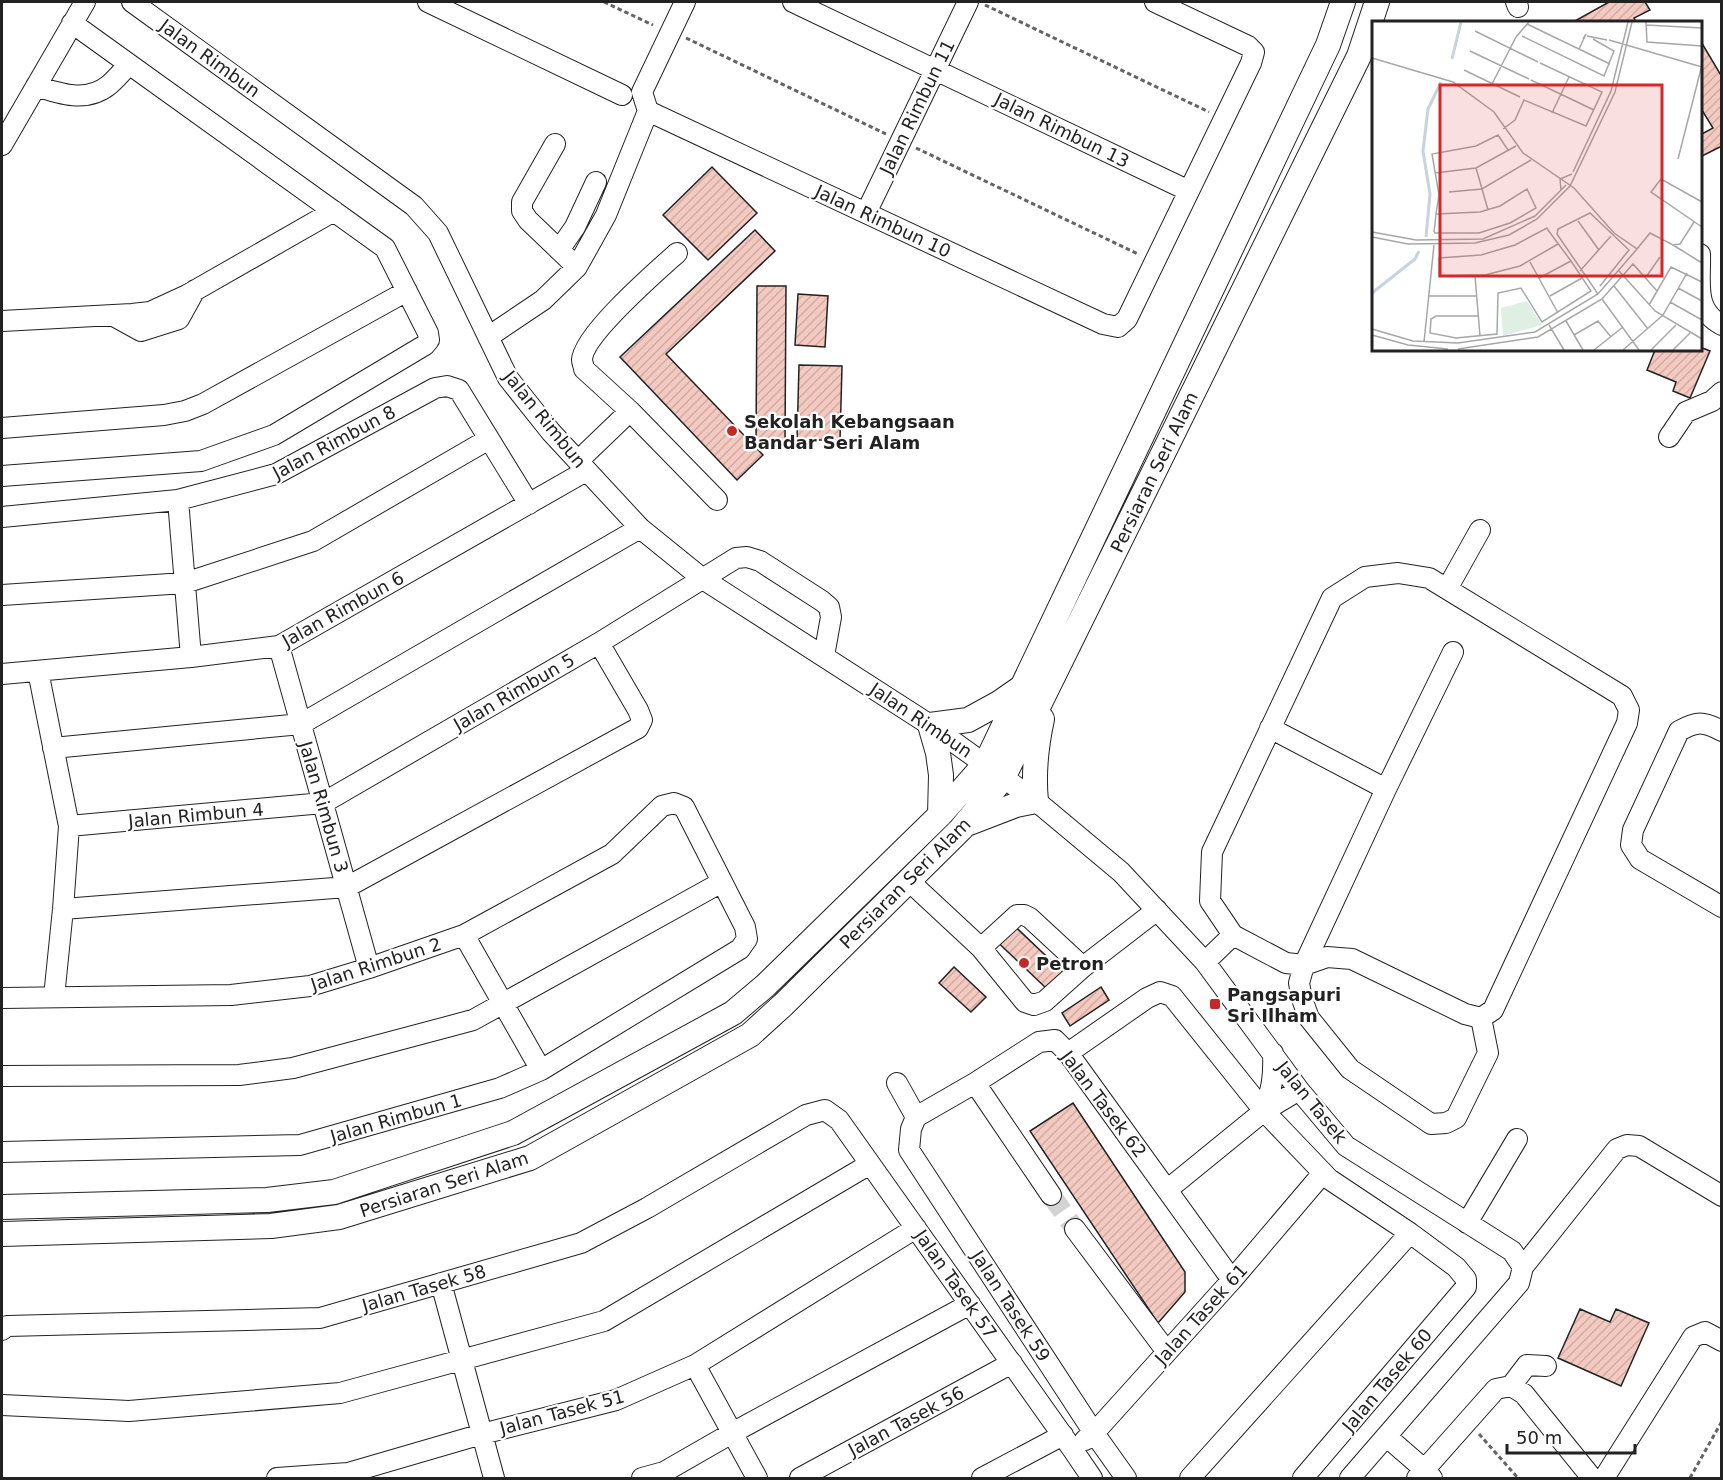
<svg xmlns="http://www.w3.org/2000/svg" width="1723" height="1480" viewBox="0 0 1723 1480" font-family="'DejaVu Sans',sans-serif">
<defs>
<pattern id="building-hatch" width="6" height="6" patternUnits="userSpaceOnUse" patternTransform="scale(1.5)"><rect width="6" height="6" fill="#f3c9c0"/><path d="M-1 1l2-2M0 6l6-6M5 7l2-2" fill="none" stroke="#d0aca5"/></pattern>
</defs>
<rect width="100%" height="100%" fill="#fff"/>
<path fill="url(#building-hatch)" stroke="#222" stroke-width="1.5" d="M1609 2H1645L1650 10 1634 18 1636 22H1573Z
M1700 40 1722 77V146L1700 157V135L1713 128 1700 107Z
M712 167 757 213 708 260 663 215Z
M755 230 775 251 666 354 763 455 737 480 620 357Z
M757 286H786L785 442H756Z
M798 294 828 296 825 347 795 345Z
M1700 347 1710 351 1690 398 1673 391 1676 382 1647 370 1655 350H1700Z
M799 365 842 366 840 440H797Z
M1004 916 1063 972 1047 989 988 933Z
M954 967 986 997 971 1012 939 983Z
M1101 987 1109 1000 1070 1026 1062 1013Z
M1073 1103 1185 1272V1292L1158 1323 1030 1131Z
M1580 1309 1610 1322 1616 1309 1649 1323 1621 1386 1558 1358Z"/>
<g fill="none" stroke-linecap="round" stroke-linejoin="round">
<path stroke="#d3d3d3" stroke-width="20" stroke-dasharray="20 10" stroke-linecap="butt" d="M1051 1195 1075 1229"/>
<defs>
<path id="minor" d="M132 2 414 206 438 233 508 378 551 432 640 528 703 579 930 725 1036 801 1121 872 1205 962 1299 1090 1346 1146 1512 1251 1523 1267 1519 1283 1350 1478
M428 2 622 95
M793 2 1189 191
M1516 2 1518 7
M36 86C60 94 87 103 109 85 116 79 123 71 129 64
M648 111 1103 324 1118 327 1127 319 1251 63 1254 52 1248 46 1155 2
M648 111 642 92 685 2
M555 144 522 202V211L528 220 577 267
M2 145 85 2
M866 213 968 2
M559 250 575 227 596 182
M1700 254C1701 282 1693 310 1722 325
M112 315 141 331 179 319 195 290
M2 321 132 314 150 312 187 295 334 211
M488 337 543 300 577 267 606 215 648 111
M630 411 584 369C584 366 582 363 582 360 583 335 657 271 677 253
M2 428 164 415 185 411 203 404 407 291
M1669 437 1686 412 1712 401 1722 392
M578 461 630 411 717 500
M2 476 201 461 274 435 425 345 429 340 428 333 385 248 72 23
M178 500 191 657
M2 517 178 500 276 474 435 388 447 386 459 390 529 504
M1447 589 1480 530
M2 595 185 583 313 541 489 439
M279 646 369 968
M1453 652 1386 789 1304 965 1299 983 1302 999 1309 1018 1350 1069 1431 1124 1446 1123 1456 1118 1488 1053 1481 1018
M38 671 69 826 63 909 54 997
M2 674 191 657 279 646 586 471
M1270 728 1386 789
M1722 731C1703 721 1697 721 1679 731L1633 830 1631 845 1640 859 1722 907
M53 748 301 724 640 528
M69 826 323 803 599 643 736 558 747 557 760 561 822 601 829 607 831 617 824 656
M909 881 981 948 1025 1002 1034 1005 1045 1001 1083 967 1157 910
M63 909 347 887 638 728 642 720 638 710 599 643
M464 935 541 1070
M981 948 1017 915H1024L1030 918 1083 967
M1205 962 1233 935 1286 963 1304 965 1327 957 1352 959 1465 1014 1481 1018 1493 1010 1627 723 1629 710 1622 696 1429 578 1398 573 1365 577 1332 598 1212 852 1210 901 1233 935
M2 998 231 995 310 986 369 968 464 935 612 854 662 806 674 803 684 807 745 927 747 939 740 949 541 1070 500 1088 300 1145 2 1152
M1068 1053 1147 998 1160 992 1172 996 1264 1111 1329 1179 1410 1233 1456 1267 1466 1279V1287L1303 1478
M2 1076 239 1075 293 1068 473 1020 722 882
M897 1083 916 1117
M975 1083 1051 1195
M1264 1111C1272 1088 1274 1077 1273 1053
M1167 1190 1264 1111 1299 1090
M1467 1223 1517 1139
M1075 1229 1167 1352
M1523 1267 1617 1149 1627 1145 1639 1146 1722 1196
M441 1283 494 1478
M2 1330 7 1326 320 1318 581 1243 647 1208 806 1115 825 1110 839 1120 1073 1450 1092 1478
M695 1365 757 1478
M1511 1386 1524 1394 1592 1478
M1511 1386 1527 1365 1546 1366
M2 1405 129 1411 340 1393 604 1321 870 1164
M1387 1437 1425 1470 1432 1478
M1085 1440 1094 1433 1232 1280 1323 1173
M277 1478 348 1473 482 1434 616 1400 695 1365 916 1228
M642 1478 664 1472 732 1433 970 1304
M800 1478 1012 1363
M982 1478 1063 1435
M1126 1478 1094 1433 909 1150 911 1129 916 1117 975 1083 1039 1042 1055 1040 1068 1053 1232 1280
M1190 1478 1410 1233
M1417 1478 1496 1389 1511 1386
M1604 1478 1693 1337 1705 1332 1722 1341"/>
<path id="major" d="M940 815 941 775 938 753 930 725 968 720 999 703 1022 687
M969 823 1016 805 1036 801C1033 772 1036 747 1042 719
M2 1207 267 1200 334 1192 513 1133 733 1013 765 986 940 815 986 763 1328 45 1343 2
M2 1234 271 1226 339 1217 530 1158 750 1035 783 1005 961 829 1003 778 1359 56 1377 2"/>
</defs>
<use href="#minor" stroke="#222" stroke-width="22"/>
<use href="#major" stroke="#222" stroke-width="26"/>
<path stroke="#646464" stroke-width="3" stroke-dasharray="4.5 3" stroke-linecap="butt" d="M604 2 653 25
M985 5 1209 112
M686 38 886 134
M916 148 1138 254
M1479 1434 1518 1478
M1690 1478 1722 1421"/>
<use href="#minor" stroke="#fff" stroke-width="20"/>
<use href="#major" stroke="#fff" stroke-width="24"/>
</g>
<g fill="#c62828" stroke="#fff" stroke-width="2">
<circle cx="732" cy="431" r="6"/>
<circle cx="1024" cy="963" r="6"/>
<rect x="1209" y="998" width="12" height="12" rx="3"/>
</g>
<g text-anchor="middle" dominant-baseline="central" stroke-width="4.5" stroke-linejoin="round" paint-order="stroke">
<g font-size="18" fill="#222" stroke="#fff">
<text transform="translate(210 58) rotate(36)">Jalan Rimbun</text>
<text transform="translate(917 107) rotate(-64)">Jalan Rimbun 11</text>
<text transform="translate(1062 130) rotate(26)">Jalan Rimbun 13</text>
<text transform="translate(883 221) rotate(25)">Jalan Rimbun 10</text>
<text transform="translate(545 419) rotate(51)">Jalan Rimbun</text>
<text transform="translate(334 442) rotate(-28)">Jalan Rimbun 8</text>
<text transform="translate(1154 472) rotate(-64)">Persiaran Seri Alam</text>
<text transform="translate(343 609) rotate(-29)">Jalan Rimbun 6</text>
<text transform="translate(514 692) rotate(-30)">Jalan Rimbun 5</text>
<text transform="translate(921 720) rotate(34)">Jalan Rimbun</text>
<text transform="translate(324 807) rotate(74)">Jalan Rimbun 3</text>
<text transform="translate(196 815) rotate(-5)">Jalan Rimbun 4</text>
<text transform="translate(905 883) rotate(-45)">Persiaran Seri Alam</text>
<text transform="translate(376 964) rotate(-18)">Jalan Rimbun 2</text>
<text transform="translate(1312 1102) rotate(51)">Jalan Tasek</text>
<text transform="translate(1104 1104) rotate(53)">Jalan Tasek 62</text>
<text transform="translate(396 1118) rotate(-16)">Jalan Rimbun 1</text>
<text transform="translate(444 1184) rotate(-18)">Persiaran Seri Alam</text>
<text transform="translate(956 1284) rotate(55)">Jalan Tasek 57</text>
<text transform="translate(424 1288) rotate(-16)">Jalan Tasek 58</text>
<text transform="translate(1011 1306) rotate(57)">Jalan Tasek 59</text>
<text transform="translate(1201 1314) rotate(-48)">Jalan Tasek 61</text>
<text transform="translate(1387 1380) rotate(-50)">Jalan Tasek 60</text>
<text transform="translate(562 1412) rotate(-15)">Jalan Tasek 51</text>
<text transform="translate(906 1421) rotate(-28)">Jalan Tasek 56</text>
</g>
<g font-size="18" font-weight="bold" fill="#222" stroke="#fff" text-anchor="start">
<text x="744" y="421">Sekolah Kebangsaan<tspan x="744" dy="21">Bandar Seri Alam</tspan></text>
<text x="1036" y="963">Petron</text>
<text x="1227" y="994">Pangsapuri<tspan x="1227" dy="21">Sri Ilham</tspan></text>
</g>
</g>
<g transform="translate(1372 21)">
<rect width="330" height="330" fill="#fff"/>
<path d="M155 280 170 304 131 315 129 287Z" fill="#e0efe3"/>
<path fill="none" stroke="#c7d3dd" stroke-width="3" d="M80 38 89 1M54 216 58 173 51 130 56 88 69 61M0 272 43 238 47 230"/>
<path fill="none" stroke="#a7a7a7" stroke-width="1.5" d="M274 1 275 21 330 25M155 3 238 43M274 4 330 7M103 10 166 41M150 15 232 55 242 30 221 18M215 15 235 19M237 19 330 46M207 28 214 13 211 18M98 30 157 58M0 37 81 61 122 91 151 132 202 167 242 212 265 228 226 273 163 311 86 322 41 320 0 308M92 49 148 76M159 59 222 89M120 63 144 16 157 1M180 92 197 56M131 108 143 99 152 79 214 105 230 71 168 42M306 138 330 44M104 147 116 189M201 151 239 70 256 1M63 152 104 147 144 125M189 169 188 158 200 153M77 171 110 168 159 139M330 181 289 158 279 171 330 206M64 193 108 191 128 185 155 168 164 187 138 202 107 212H63L62 210 63 203 64 193 67 174 60 133 104 125 126 114 136 129M206 200 227 229M0 211 44 219 111 218 163 195 194 164M0 216 36 223 103 222 137 214 165 198 198 165 243 71 260 1M301 224 330 242M265 228 278 212 301 224 308 223 322 201M158 241 186 292M208 250 239 215M247 250 283 290 330 318M103 255 108 315M274 256 288 236M167 257 199 240M242 265 276 308M306 267 330 280M226 273 185 213 186 208 218 192 257 229 228 265M57 275H105M178 275 210 257M230 278 267 329M298 281 330 299M277 284 299 246 330 261M107 295H64L59 298 58 312 84 317 125 313 126 272 149 267 170 301 219 270 199 240 176 209 175 207 143 224 109 234 67 237V255L113 254 148 245 186 223M194 300 211 329M177 304 192 329M0 314 36 324 76 328M202 314 226 300 239 316M52 321 62 224M86 328 166 316 230 278 261 243 285 270M222 329 251 306M251 329 291 294 315 252M279 329 304 304M301 329 318 312"/>
<path fill="#d62828" fill-opacity="0.15" stroke="#d62828" stroke-width="3" d="M68 64H290V255H68Z"/>
<rect width="330" height="330" fill="none" stroke="#222" stroke-width="3"/>
</g>
<rect width="1723" height="1480" fill="none" stroke="#222222" stroke-width="6"/>
<path d="M1507 1444v9h128v-9" fill="none" stroke="#222222" stroke-width="3"/>
<text x="1516" y="1444" font-size="18" fill="#222222" stroke="#ffffff" stroke-width="4.5" paint-order="stroke">50 m</text>
</svg>
